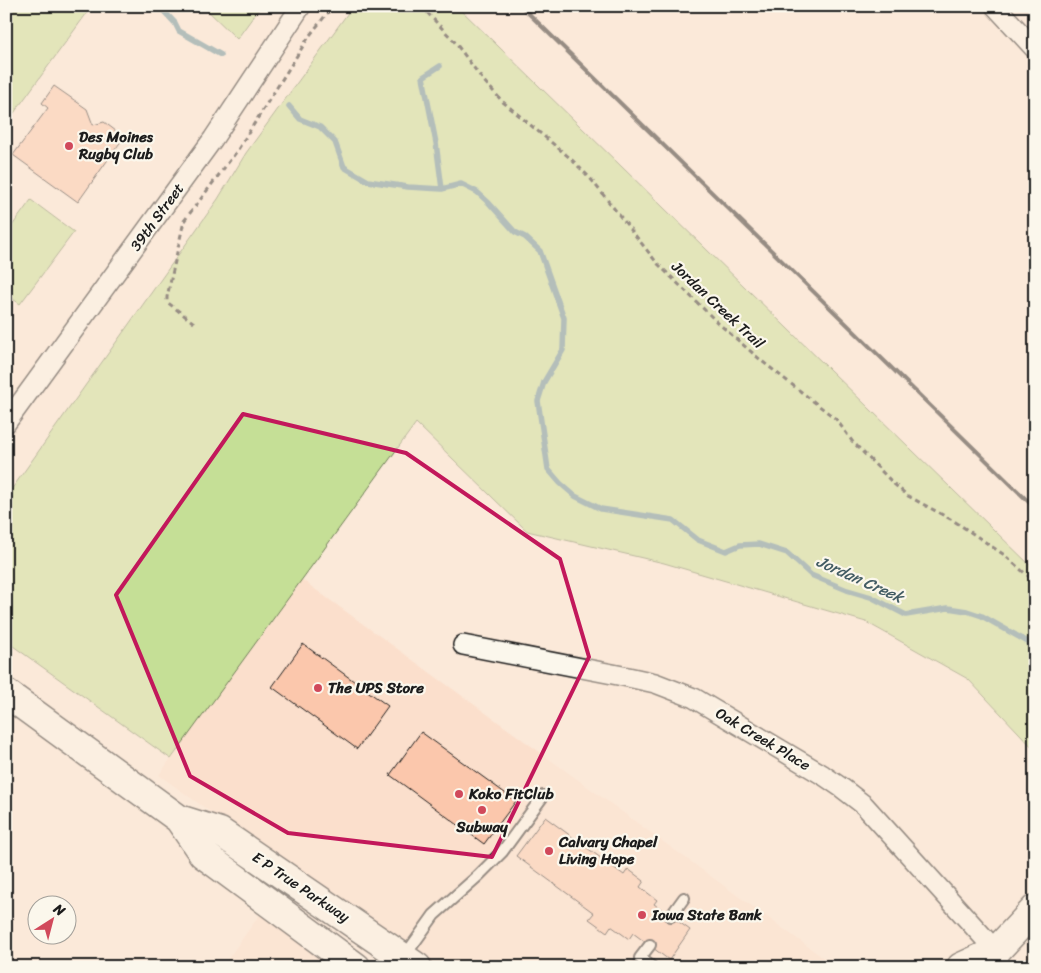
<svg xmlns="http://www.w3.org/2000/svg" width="1041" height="973" viewBox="0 0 1041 973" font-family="Sriracha,sans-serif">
<rect width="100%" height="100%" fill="#fbe9d9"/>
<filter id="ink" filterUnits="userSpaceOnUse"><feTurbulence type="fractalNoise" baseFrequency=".02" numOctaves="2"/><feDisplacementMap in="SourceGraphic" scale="10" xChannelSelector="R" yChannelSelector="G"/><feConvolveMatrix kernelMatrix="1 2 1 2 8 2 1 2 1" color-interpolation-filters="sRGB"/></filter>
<g filter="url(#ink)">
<path fill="#fbdfcc" d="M301 579 836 967H437L359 911 212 813 159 775Z
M261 913 336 967H222Z
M1035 945V967H1016Z"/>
<path fill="#c5df96" stroke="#707e59" d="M6 6H92L6 124Z
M203 6H261L237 39Z
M353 6H457L1035 570V750L968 679 866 622 664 563 527 531 416 423 171 759 6 641V497L218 199 246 153Z
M31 200 74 232 20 304 6 294V234Z"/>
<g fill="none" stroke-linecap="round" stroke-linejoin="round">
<path stroke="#5d8a96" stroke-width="5.5" d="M159 6 175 23 179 31 221 55
M440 66 423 77 436 143 442 189
M289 106 300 119 320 127 335 142 344 167 368 181 408 187 442 189 461 184 477 192 489 203 515 232 525 237 540 251 564 318 563 350 544 382 538 401 548 469 560 483 575 496 601 509 673 520 698 540 726 551 740 545 759 544 787 553 811 575 847 590 871 597 906 615 948 608 967 611 982 616 1035 646"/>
</g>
<path fill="#fbc7ac" stroke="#1c1c1c" d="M54 86 87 109 93 125 104 122 124 137 78 202 13 155 48 108 42 103Z
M303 644 388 706 357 749 272 687Z
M421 732 516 801 484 844 390 775Z
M545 817 624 875 628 869 644 881 640 887 657 900 654 904 690 930 669 960 633 933 629 939 611 926 607 932 589 919 594 913 516 856Z"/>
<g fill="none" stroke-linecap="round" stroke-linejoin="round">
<defs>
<path id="lane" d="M671 916 684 898
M650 945 640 958 652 967
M404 957 434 915 478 876 502 852 543 796"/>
<path id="street" d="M995 6 1035 49
M6 423 213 139 301 6
M463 645 628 677 655 683 694 698 823 775 842 788 864 805 996 951"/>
<path id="secondary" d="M6 693 179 819 220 832 417 967
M179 819 203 854 356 967
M961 967 996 951
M991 967 996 951 1035 909"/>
</defs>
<use href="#lane" stroke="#1c1c1c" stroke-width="14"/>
<use href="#street" stroke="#1c1c1c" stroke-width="22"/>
<use href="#secondary" stroke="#1c1c1c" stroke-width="31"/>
<path stroke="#1c1c1c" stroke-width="3" stroke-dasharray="5 4" stroke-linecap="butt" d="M421 6 454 41 483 80 503 102 570 158 590 178 657 263 719 324 763 362 836 419 852 441 894 484 908 496 954 521 1003 554 1035 582
M194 323 167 302V297L184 221 237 151 310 35 333 6"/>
<use href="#lane" stroke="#fbf7ec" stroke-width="10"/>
<use href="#street" stroke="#fbf7ec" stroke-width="19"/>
<use href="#secondary" stroke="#fbf7ec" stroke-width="28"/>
<path stroke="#1c1c1c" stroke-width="4" d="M521 6 1035 508"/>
</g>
</g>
<path d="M0 0H1041V973H0ZM243 414 406 453 560 559 589 657 492 857 288 833 190 776 116 595Z" fill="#fbe9d9" fill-opacity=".55" fill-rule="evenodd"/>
<path fill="none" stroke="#c2185b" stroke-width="4" stroke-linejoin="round" d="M243 414 406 453 560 559 589 657 492 857 288 833 190 776 116 595Z"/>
<g fill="#d1495b" stroke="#fbf7ec" stroke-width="2">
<circle cx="69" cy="146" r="5"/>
<circle cx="318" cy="688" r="5"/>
<circle cx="459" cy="794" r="5"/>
<circle cx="482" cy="810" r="5"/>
<circle cx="549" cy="851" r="5"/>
<circle cx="642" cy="915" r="5"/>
</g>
<g text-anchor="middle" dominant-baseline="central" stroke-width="4.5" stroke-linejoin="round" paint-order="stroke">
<g font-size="15" font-weight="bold" fill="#1c1c1c" stroke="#fbf7ec" text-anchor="start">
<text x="79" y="137">Des Moines<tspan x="79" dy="17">Rugby Club</tspan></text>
<text x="328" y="688">The UPS Store</text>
<text x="469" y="794">Koko FitClub</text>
<text x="482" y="827" text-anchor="middle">Subway</text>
<text x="559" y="842">Calvary Chapel<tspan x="559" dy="17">Living Hope</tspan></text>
<text x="652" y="915">Iowa State Bank</text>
</g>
<g font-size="15" fill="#1c1c1c" stroke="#fbf7ec">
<text transform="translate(157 217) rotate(-54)">39th Street</text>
<text transform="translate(718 305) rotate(43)">Jordan Creek Trail</text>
<text transform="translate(763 739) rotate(31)">Oak Creek Place</text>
<text transform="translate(301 887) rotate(34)">E P True Parkway</text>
</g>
<g font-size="16" font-style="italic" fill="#425c63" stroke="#fbf7ec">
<text transform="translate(860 579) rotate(24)">Jordan Creek</text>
</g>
</g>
<rect width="1041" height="973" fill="none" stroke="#fbf7ec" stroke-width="25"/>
<rect x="12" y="12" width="1016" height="948" fill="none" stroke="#1c1c1c" stroke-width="2" filter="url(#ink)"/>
<g transform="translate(52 920) rotate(36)"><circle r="24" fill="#fbf7ec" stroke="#a29f99"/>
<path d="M0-4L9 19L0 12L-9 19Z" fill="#d1495b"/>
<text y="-8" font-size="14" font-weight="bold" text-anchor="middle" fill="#1c1c1c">N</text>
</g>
</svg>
